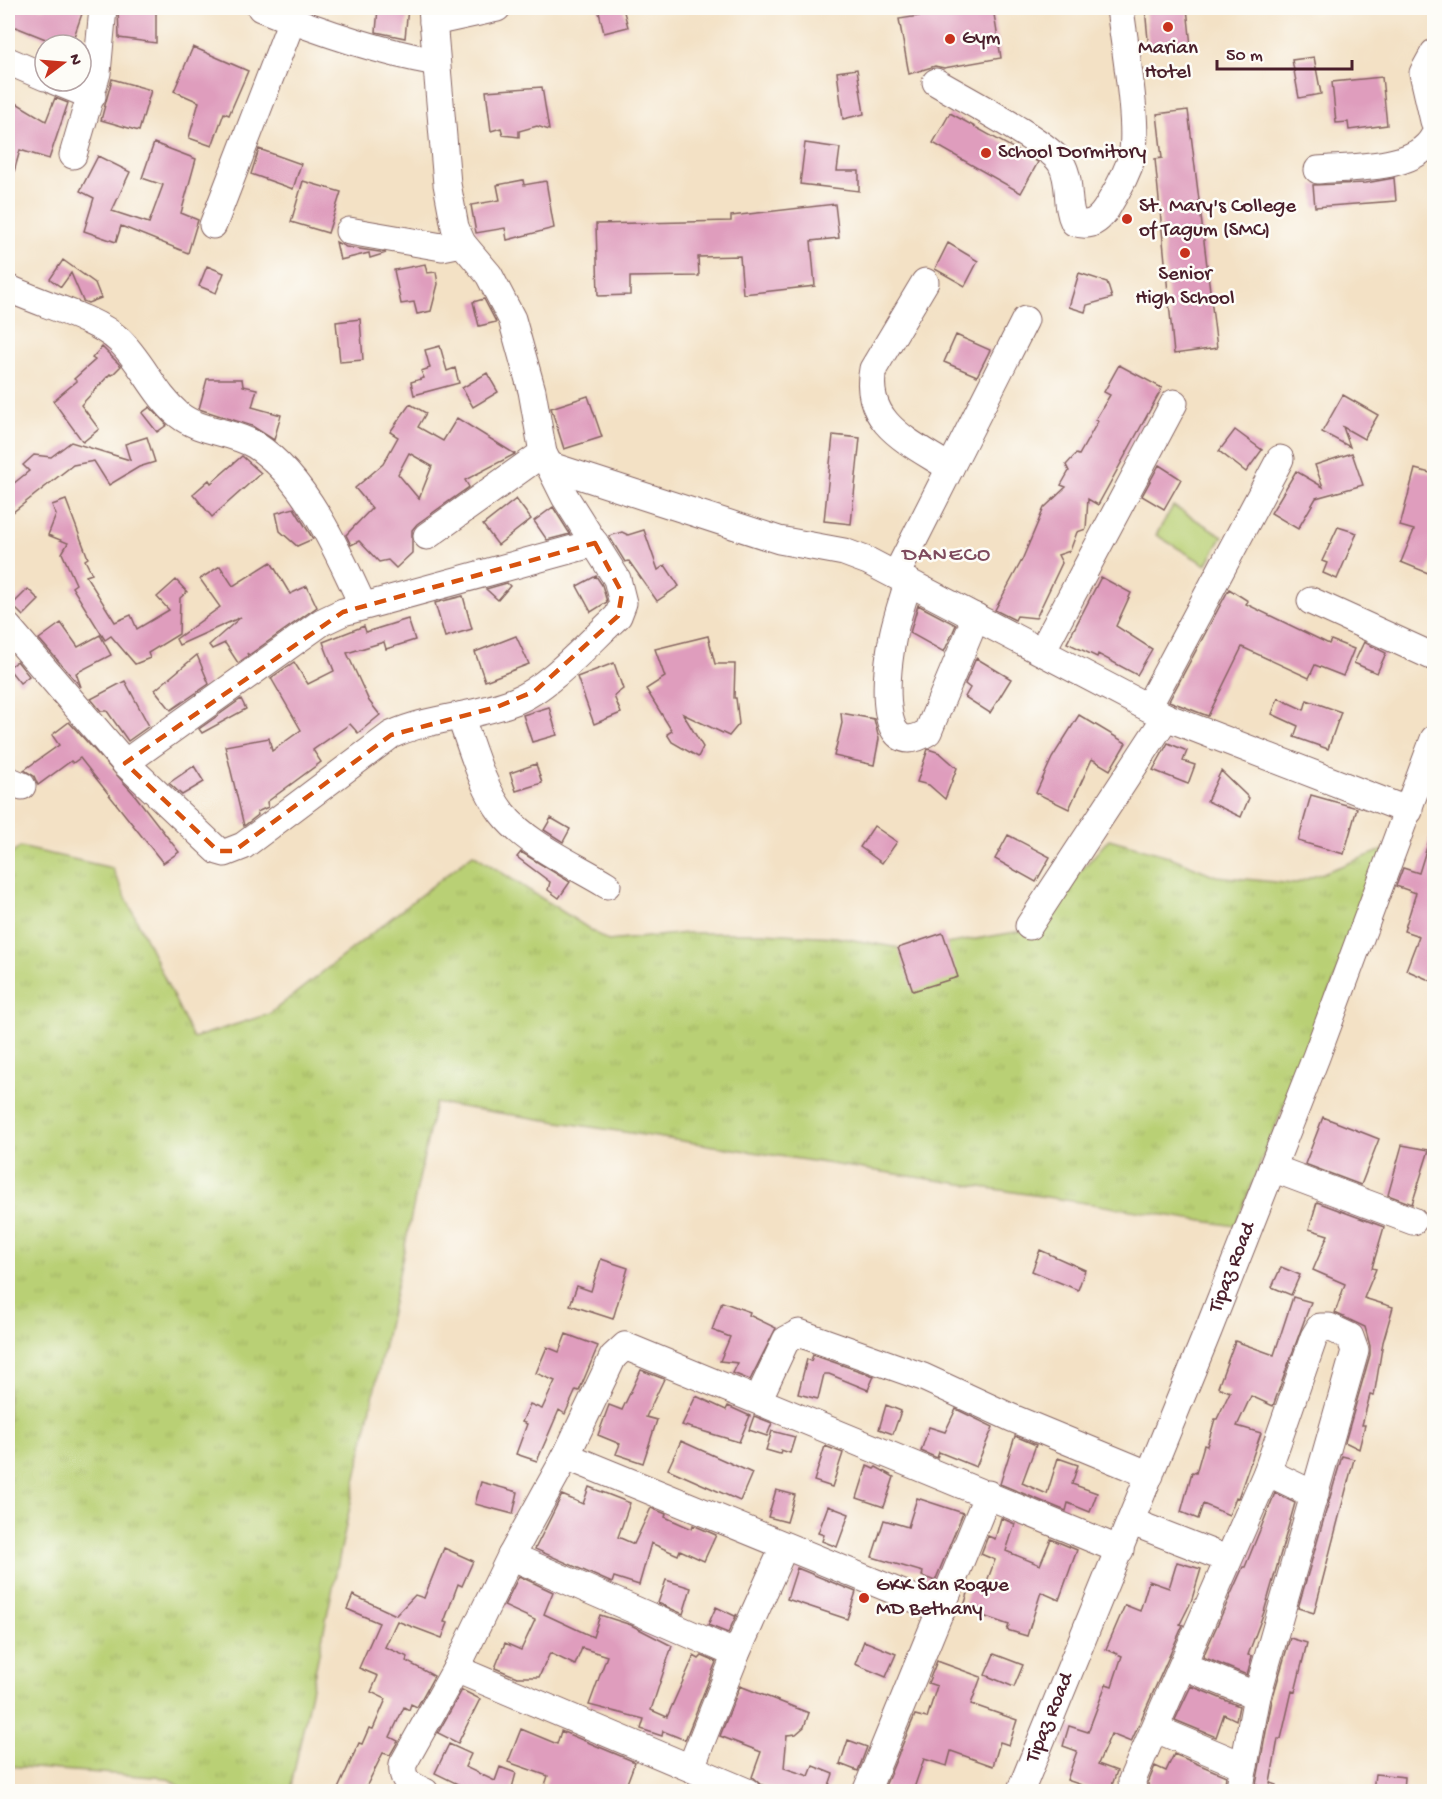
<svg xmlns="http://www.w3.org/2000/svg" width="1442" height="1799" viewBox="0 0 1442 1799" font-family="'Gochi Hand',sans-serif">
<defs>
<pattern id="grass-tufts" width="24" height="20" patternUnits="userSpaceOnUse" patternTransform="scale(1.5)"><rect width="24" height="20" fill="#b9d074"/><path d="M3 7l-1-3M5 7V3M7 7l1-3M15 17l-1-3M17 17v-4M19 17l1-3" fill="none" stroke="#a1b265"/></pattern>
</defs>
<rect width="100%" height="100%" fill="#fdfcf7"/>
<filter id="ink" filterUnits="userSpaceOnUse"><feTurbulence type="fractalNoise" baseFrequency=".0167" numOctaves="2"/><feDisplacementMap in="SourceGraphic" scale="12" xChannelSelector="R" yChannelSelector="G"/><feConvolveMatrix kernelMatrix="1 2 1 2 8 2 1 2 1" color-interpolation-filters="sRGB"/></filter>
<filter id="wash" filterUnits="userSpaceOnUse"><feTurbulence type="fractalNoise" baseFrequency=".008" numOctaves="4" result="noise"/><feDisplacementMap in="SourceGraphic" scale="24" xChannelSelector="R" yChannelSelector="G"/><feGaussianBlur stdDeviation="1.35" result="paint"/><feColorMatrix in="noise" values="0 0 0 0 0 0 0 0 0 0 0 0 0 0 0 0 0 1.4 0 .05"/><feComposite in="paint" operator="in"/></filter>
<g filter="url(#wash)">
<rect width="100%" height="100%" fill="#f3e1c5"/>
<path fill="url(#grass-tufts)" stroke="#827850" stroke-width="1.5" d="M1109 839 1168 856 1216 876 1294 884 1388 848 1235 1226 435 1103 290 1791H185L167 1778 8 1766V857L20 847 112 868 193 1038 269 1014 473 854 608 941 687 933H762L836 937 911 950 1028 930Z"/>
<path fill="#b9d074" stroke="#827850" stroke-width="1.5" d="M1173 506 1223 536 1206 565 1156 535Z"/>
<g id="blocks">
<path fill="#df9dbd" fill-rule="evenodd" d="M8 8H84L71 45H46L48 40 8 24Z
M118 8H156V43L119 38Z
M378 8H408L405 38 376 32Z
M598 8H623L628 27 604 33Z
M971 8H993L1001 58 944 68 935 66 909 74 899 19Z
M1145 8H1187L1191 46 1149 50Z
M193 47 248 71 229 115 224 113 212 146 189 138 199 102 174 91Z
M1314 57 1321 94 1299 98 1292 60Z
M857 69 864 114 843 119 837 72Z
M1382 77 1387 125 1349 130 1348 122 1336 123 1332 82Z
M112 79 151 90 139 131 101 120Z
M542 87 549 130 537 126 519 131V137L503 135 501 128 491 131 486 91Z
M8 98 46 121 55 98 68 103 49 159 20 150 12 179 8 178Z
M1188 110 1217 348 1174 354 1155 159 1162 158 1157 114Z
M950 113 1038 162 1021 193 933 143Z
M154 143 196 159 181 213 198 220 188 253 121 226 116 242 84 231 94 198 80 191 98 156 130 172 112 211 149 223 163 185 142 178Z
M805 143 840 148 837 171H859V191L800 184Z
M259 149 301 164 293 189 251 174Z
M1394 178 1396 201 1315 207 1313 185 1366 183Z
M523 180 524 185 546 181 554 228 507 240 505 228 476 233 471 205 500 200 497 185Z
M303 181 341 192 328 233 291 222Z
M835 204 839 238 811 241 815 286 743 294 740 256 698 257 699 276 630 277V295L598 296 596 224 731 221V216Z
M336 242 346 247 386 253 370 258 369 253 340 260Z
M948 243 978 261 965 286 935 269Z
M63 260 95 283 101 298 88 303 83 301 71 273 61 287 50 279Z
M425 264 427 273 436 272 438 284 431 311 417 314 414 302 401 304 394 270Z
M207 266 224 273 216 293 199 286Z
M1079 273 1107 282 1112 298 1087 305 1085 312 1069 307Z
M484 299 496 322 479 326 473 302Z
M360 319 363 360 340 362 336 322Z
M956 335 990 350 977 376 944 362Z
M440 346 447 371 455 368 459 383 414 395 411 382 424 378 421 371 430 368 425 350Z
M102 347 121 366 112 375 110 374 81 405 99 429 83 442 53 401 77 381 74 379 95 360 92 358Z
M1119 365 1162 388 1098 505 1088 499 1086 529 1077 532 1070 551 1058 555 1062 563 1036 618 1017 616 1015 620 995 610 1022 560 1044 508 1066 487 1061 485 1069 471 1066 465 1076 454 1079 455 1098 421 1095 420 1110 395 1104 392Z
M487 373 498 392 473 407 462 388Z
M207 379H242L243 386 257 389 252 407 281 415 274 440 252 426 199 409Z
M1343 395 1378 415 1364 439 1343 427 1350 447 1322 432Z
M588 396 602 437 564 449 551 408Z
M410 404 426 413 418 427 443 441 457 418 515 454 465 480 469 487 417 524 412 530V553L396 568 388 560 379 562 359 541 351 545 346 535 372 508 355 488 383 464 398 437 390 432ZM409 453 432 466 419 499 398 474Z
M150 407 167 425 157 432 142 413Z
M1235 430 1262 450 1246 472 1219 451Z
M833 435 860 438 851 524 824 521Z
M147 437 155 462 139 467 109 485 94 461 73 465 8 516V488L29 471 23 465 34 455 51 457 71 442 130 460 125 444Z
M1352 453 1363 485 1316 498 1298 529 1271 513 1296 471 1323 487 1315 465Z
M242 456 261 473 212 517 193 494 209 480 211 483Z
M1159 465 1181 479 1164 509 1142 496Z
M1415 469 1434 474V556L1428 573 1401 562 1414 530 1400 526Z
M516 499 531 519 498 545 483 525Z
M66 500 88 558 85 560 92 574 86 576 115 622 131 615 137 629 169 610 157 597 176 580 187 592 180 598 179 634 148 653 150 658 135 664 111 636 105 640 72 587 76 584 62 553 68 543 48 535 56 515 52 505Z
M553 507 570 534 547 540 534 521Z
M294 508 313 539 297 546 280 531 276 513Z
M1338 527 1357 533 1337 579 1323 573 1327 563 1322 561Z
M644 530 658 570 665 565 679 586 657 601 629 561 625 562 609 536 622 532 628 535Z
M271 562 290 594 307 586 317 607 249 655 247 653 248 656 238 663 225 643 212 649 209 645 241 617 179 645 176 639 220 607 200 579 220 566 233 586Z
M596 576 602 585 607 602 591 612 577 586Z
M1101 577 1131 593 1116 626 1152 649 1137 675 1098 654 1097 657 1067 643Z
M507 583 510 586 498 600 486 589Z
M28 589 39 600 23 616 12 605Z
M1229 589 1248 601 1246 604 1329 644 1331 640 1354 649 1343 676 1315 665 1309 678 1242 647 1208 716 1169 701Z
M463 596 472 629 445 637 435 603Z
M918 605 956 625 944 652 910 633Z
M408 619 415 640 386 649 384 642 347 653 369 701 380 715 358 733 350 724 313 750 321 762 267 802 268 807 257 812 258 815 244 826 225 746 269 738 272 751 301 730 271 678 294 662 308 684 334 671 323 642 364 626 366 632Z
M61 623 78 647 100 635 111 655 76 673 81 687 39 639Z
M516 636 529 664 485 681 475 652Z
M708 636 715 664H735L734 698H736L739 724 729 736 683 714 703 747 698 757 672 742 667 734 672 731 646 689 665 677 655 649Z
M1364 642 1386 653 1377 673 1354 663Z
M197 655 209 684 171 710 155 690Z
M976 658 1011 679 990 713 965 697 970 688 965 684Z
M17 661 29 676 20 683 8 668Z
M614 663 623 689 614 696 621 713 594 724 577 677Z
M125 681 149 726 128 741 107 711H101L91 699Z
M1278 698 1304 710 1307 700 1341 712 1328 749 1294 737 1298 726 1272 714Z
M241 699 246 709 202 733 199 729Z
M549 707 557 735 532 742 523 715Z
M841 713 874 719 879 739 874 765 834 756 842 723Z
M1079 715 1126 743 1110 770 1092 759 1069 809 1036 793 1052 758Z
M69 722 134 794 179 852 163 863 80 758 73 763 71 761 38 785 34 776 24 770 59 745 52 735Z
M1168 743 1187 751 1183 761 1195 765 1188 784 1153 770Z
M928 749 940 753 957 768 945 799 929 785 917 782Z
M536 764 542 783 516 791 510 773Z
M194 766 204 782 182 795 169 783Z
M1221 771 1249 798 1241 817 1207 801Z
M1311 795 1357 808 1344 854 1298 841Z
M551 818 570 829 563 842 544 830Z
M874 826 897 842 882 863 860 847Z
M1431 834 1434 835V982L1406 970 1419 936 1404 931 1416 893 1396 886 1403 868 1419 873Z
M1008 835 1050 857 1036 882 995 859Z
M521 852 570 882 559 898 548 890 550 882 517 857Z
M943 933 958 977 913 991 898 948Z
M1323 1117 1379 1139 1361 1185 1305 1164Z
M1402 1145 1429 1150 1412 1204 1388 1195Z
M1317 1202 1384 1227 1372 1268 1376 1269 1364 1298 1393 1307 1383 1342 1374 1396 1370 1395 1362 1425H1365L1359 1449 1345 1442 1370 1355V1346L1365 1327 1335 1313 1345 1284 1313 1270 1328 1235 1309 1229Z
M1040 1250 1085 1270 1078 1290 1032 1271Z
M601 1259 628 1268 613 1319 570 1305 577 1286 591 1291Z
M1281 1267 1300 1275 1291 1295 1272 1287Z
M1293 1297 1311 1302 1273 1406 1251 1396 1237 1426 1261 1433 1238 1498 1236 1497 1229 1515 1203 1504 1198 1519 1181 1512 1192 1472 1196 1473 1204 1445 1207 1446 1215 1419H1217L1230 1392 1218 1387 1235 1341 1274 1355Z
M722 1302 750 1312 749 1315 776 1328 750 1380 733 1373 738 1363 720 1361 730 1337 712 1330Z
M566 1334 598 1346 579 1391 576 1390 565 1414 559 1410 537 1461 516 1454 527 1424 522 1422 530 1404 542 1409 555 1381 536 1373 547 1347 559 1352Z
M813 1355 874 1376 868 1390 829 1374H824L818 1399 798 1394 807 1359 811 1361Z
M641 1370 664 1379 646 1417 657 1420 643 1463 616 1454 620 1444 598 1435 609 1405 622 1410Z
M696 1396 726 1410 728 1406 750 1416 739 1442 682 1425Z
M886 1405 901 1411 893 1434 879 1429Z
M956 1409 993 1427 976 1467 939 1452 937 1458 921 1451 929 1427 945 1432Z
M754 1416 772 1423 767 1436 749 1430Z
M772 1431 795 1437 790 1453 781 1450 780 1454 766 1450Z
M1015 1436 1036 1445 1022 1483 1047 1494 1058 1458 1078 1465 1072 1484 1097 1493 1090 1512 1068 1503 1066 1511 1000 1484Z
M681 1441 752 1473 740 1501 668 1469Z
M825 1446 843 1453 832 1487 814 1481Z
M1342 1456 1354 1459 1314 1613 1298 1608Z
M867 1466 874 1469 876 1467 894 1477 884 1507 857 1498Z
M481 1482 518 1492 513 1514 475 1504Z
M589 1487 630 1503 618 1537 634 1544 651 1508 666 1514 665 1517 692 1529 693 1525 716 1535 704 1561 680 1550 678 1555 651 1543 639 1585 614 1577 612 1583 535 1549 562 1495 583 1504Z
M776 1490 795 1495 787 1522 768 1517Z
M1275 1493 1295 1503 1264 1612 1248 1655 1252 1656 1247 1675 1203 1657 1243 1567H1245Z
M917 1498 963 1513 935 1581 922 1576 923 1572 872 1557 884 1520 908 1527Z
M828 1506 849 1514 837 1547 822 1541 824 1535 818 1533Z
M1001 1518 1015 1524 1006 1551 1040 1565 1051 1539 1077 1550 1059 1600 1041 1592 1027 1636 1007 1630 1009 1625 963 1609 970 1587 983 1592 995 1560 981 1554 988 1536 995 1539Z
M444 1548 473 1561 462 1586 458 1584 444 1622 448 1623 442 1638 397 1621 385 1647 408 1657 406 1661 434 1676 417 1707 411 1704 409 1710 404 1707 390 1737 398 1741 390 1755 383 1753 364 1791H337L359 1743 362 1744 369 1728 373 1729 386 1699 371 1692 378 1676 359 1668 379 1623 347 1609 353 1595 396 1615 415 1595 424 1598Z
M1177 1562 1201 1569 1191 1602 1180 1624 1183 1625 1131 1742 1111 1734 1098 1764 1117 1771 1110 1791H1099L1067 1780 1077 1751 1063 1746 1069 1726 1088 1732 1106 1684 1112 1686 1122 1656 1106 1649 1125 1605 1140 1611 1149 1581 1169 1588Z
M797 1568 856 1592 847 1619 787 1599Z
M519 1576 553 1592 544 1614 593 1637 600 1615 631 1625 672 1646 651 1710 667 1717 694 1656 699 1659 702 1656 716 1662 685 1740 663 1731 662 1736 641 1729 644 1719 589 1705 607 1656 582 1648 575 1665 550 1653 539 1677H517L495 1668 505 1643 521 1650 535 1620 504 1606Z
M666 1580 691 1588 683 1614 658 1603Z
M716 1607 735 1616 737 1614 728 1633 708 1625Z
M1290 1638 1307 1643 1295 1692 1292 1691 1281 1739H1278L1270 1783 1276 1785 1274 1791H1262L1255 1790 1272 1700Z
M864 1641 896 1654 886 1677 855 1664Z
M994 1654 1023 1665 1014 1687 985 1675Z
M937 1661 981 1677 971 1704 1017 1720 1009 1745 1000 1742 993 1766 951 1751 947 1766 924 1759 913 1791H883L915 1715 927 1718 937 1686 928 1683Z
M740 1686 809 1713 804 1727 796 1734 787 1735 784 1768 809 1776 813 1766 833 1774 827 1791H782L760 1784 752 1777 761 1752 720 1736Z
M1191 1686 1239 1706 1236 1720 1224 1714 1216 1737 1175 1720Z
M462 1690 480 1699 458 1743 438 1733Z
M521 1729 557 1744 561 1731 635 1762 624 1791H543L548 1776 508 1762Z
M848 1740 867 1747 858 1771 840 1764Z
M449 1744 471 1754 465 1767 495 1781 500 1767 516 1773 512 1788 519 1791H460L462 1786 435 1773Z
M1174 1754 1226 1776 1224 1791H1201L1188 1786 1187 1791H1149L1148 1783 1155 1766 1166 1771Z
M1375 1774 1405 1777 1404 1791H1373Z"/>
</g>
</g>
<g filter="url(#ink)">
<use href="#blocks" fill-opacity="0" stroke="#856361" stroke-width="1.5"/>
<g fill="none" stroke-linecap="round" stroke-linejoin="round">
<defs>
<g id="minor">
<path d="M261 8C318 31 375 51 436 62"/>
<path d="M433 22 497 8"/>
<path d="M1434 53 1423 73 1434 121"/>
<path d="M8 61 45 77"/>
<path d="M55 81 92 96"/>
<path d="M936 82C961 97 1049 143 1061 163 1072 181 1065 204 1074 222 1090 228 1100 220 1108 206 1117 190 1127 175 1132 156 1139 125 1124 43 1120 8"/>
<path d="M73 155 97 73 103 8"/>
<path d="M1318 170C1352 167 1417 170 1434 136"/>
<path d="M213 225 292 20"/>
<path d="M349 231 442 247 462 243"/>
<path d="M925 282 873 369C862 424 912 443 950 468"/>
<path d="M8 288C40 304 94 317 119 340 142 362 154 394 179 415 200 432 232 431 255 445 305 477 339 553 363 606"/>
<path d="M551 466 779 540 844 552 868 561 1166 717 1409 811"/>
<path d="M427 536 543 453"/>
<path d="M896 575 1025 320"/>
<path d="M908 582C903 601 895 621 892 641 887 669 875 765 928 732L976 617"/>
<path d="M1311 601 1434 657"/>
<path d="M8 627 125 763 218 851 225 853 243 846 391 735C430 717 475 717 515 701 549 688 590 641 618 616L623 603 617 579 565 497 543 453 532 391 512 319 489 275 462 243 455 227 447 184 432 8"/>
<path d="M1042 651 1174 403"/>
<path d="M1148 707 1280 459"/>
<path d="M460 716C472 747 481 785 502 813 527 845 573 864 607 885"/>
<path d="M125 763 322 622 343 612 595 543"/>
<path d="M8 780 22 786"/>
<path d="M1029 926 1166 717"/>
<path d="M1272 1168 1413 1221"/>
<path d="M758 1400 786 1340 799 1333 923 1377 1012 1418 1150 1475"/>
<path d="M566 1456 942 1610"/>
<path d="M1267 1472 1315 1495"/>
<path d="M1132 1522 1227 1559"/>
<path d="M511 1556 736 1654"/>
<path d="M1184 1666 1257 1696"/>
<path d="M456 1669 747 1792"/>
<path d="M1156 1729 1244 1766"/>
<path d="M691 1767 736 1654 784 1547"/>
<path d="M425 1792C410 1785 401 1781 403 1764L456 1669 511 1556 566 1456 613 1357 625 1346 1120 1550"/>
<path d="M866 1792 988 1494"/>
<path id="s1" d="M1020 1792 1208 1331 1316 1057 1434 739"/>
<path d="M1133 1792 1132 1780 1267 1472 1314 1337 1320 1327H1329L1350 1337 1355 1351 1257 1696 1239 1792"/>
</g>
</defs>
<use href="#minor" stroke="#856361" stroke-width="29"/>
<use href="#minor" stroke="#fff" stroke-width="27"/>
</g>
</g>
<path fill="none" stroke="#d8530f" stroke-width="4.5" stroke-dasharray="12 8" stroke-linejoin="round" d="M595 543 622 593 618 616 535 691 497 707 391 735 234 851H218L125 763 343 612Z"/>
<g fill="#c8321e" stroke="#fdfcf7" stroke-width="2">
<circle cx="1168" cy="27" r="6"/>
<circle cx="950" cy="39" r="6"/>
<circle cx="986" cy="153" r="6"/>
<circle cx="1127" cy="219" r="6"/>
<circle cx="1185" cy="253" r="6"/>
<circle cx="864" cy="1598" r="6"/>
</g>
<g text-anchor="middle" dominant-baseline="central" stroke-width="5" stroke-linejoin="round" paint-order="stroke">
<g font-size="21" fill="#4a1f2b" stroke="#fdfcf7" text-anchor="start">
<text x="962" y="39">Gym</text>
<text x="1168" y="49" text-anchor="middle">Marian<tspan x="1168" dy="24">Hotel</tspan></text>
<text x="998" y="153">School Dormitory</text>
<text x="1139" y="207">St. Mary's College<tspan x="1139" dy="24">of Tagum (SMC)</tspan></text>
<text x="1185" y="275" text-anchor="middle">Senior<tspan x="1185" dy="24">High School</tspan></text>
<text x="876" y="1586">GKK San Roque<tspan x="876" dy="24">MD Bethany</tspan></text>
</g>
<g font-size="21" fill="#4a1f2b" stroke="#fdfcf7">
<text stroke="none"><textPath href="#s1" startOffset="566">Tipaz Road</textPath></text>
<text stroke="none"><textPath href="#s1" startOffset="80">Tipaz Road</textPath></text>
</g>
<g font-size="22" letter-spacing="1.5" fill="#7e4b5e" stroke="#fdfcf7">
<text x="947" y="556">DANECO</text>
</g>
</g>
<rect width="1442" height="1799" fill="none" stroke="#fdfcf7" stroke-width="30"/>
<g transform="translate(63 63) rotate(74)"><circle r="28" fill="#fdfcf7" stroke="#b5a4a5" stroke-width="1.5"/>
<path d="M0-4.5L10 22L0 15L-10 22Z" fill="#c8321e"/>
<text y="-9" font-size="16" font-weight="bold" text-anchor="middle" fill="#4a1f2b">N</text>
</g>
<path d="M1217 60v9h135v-9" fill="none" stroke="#4a1f2b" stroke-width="3"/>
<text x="1226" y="60" font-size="18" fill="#4a1f2b" stroke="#fdfcf7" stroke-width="4.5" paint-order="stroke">50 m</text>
</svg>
